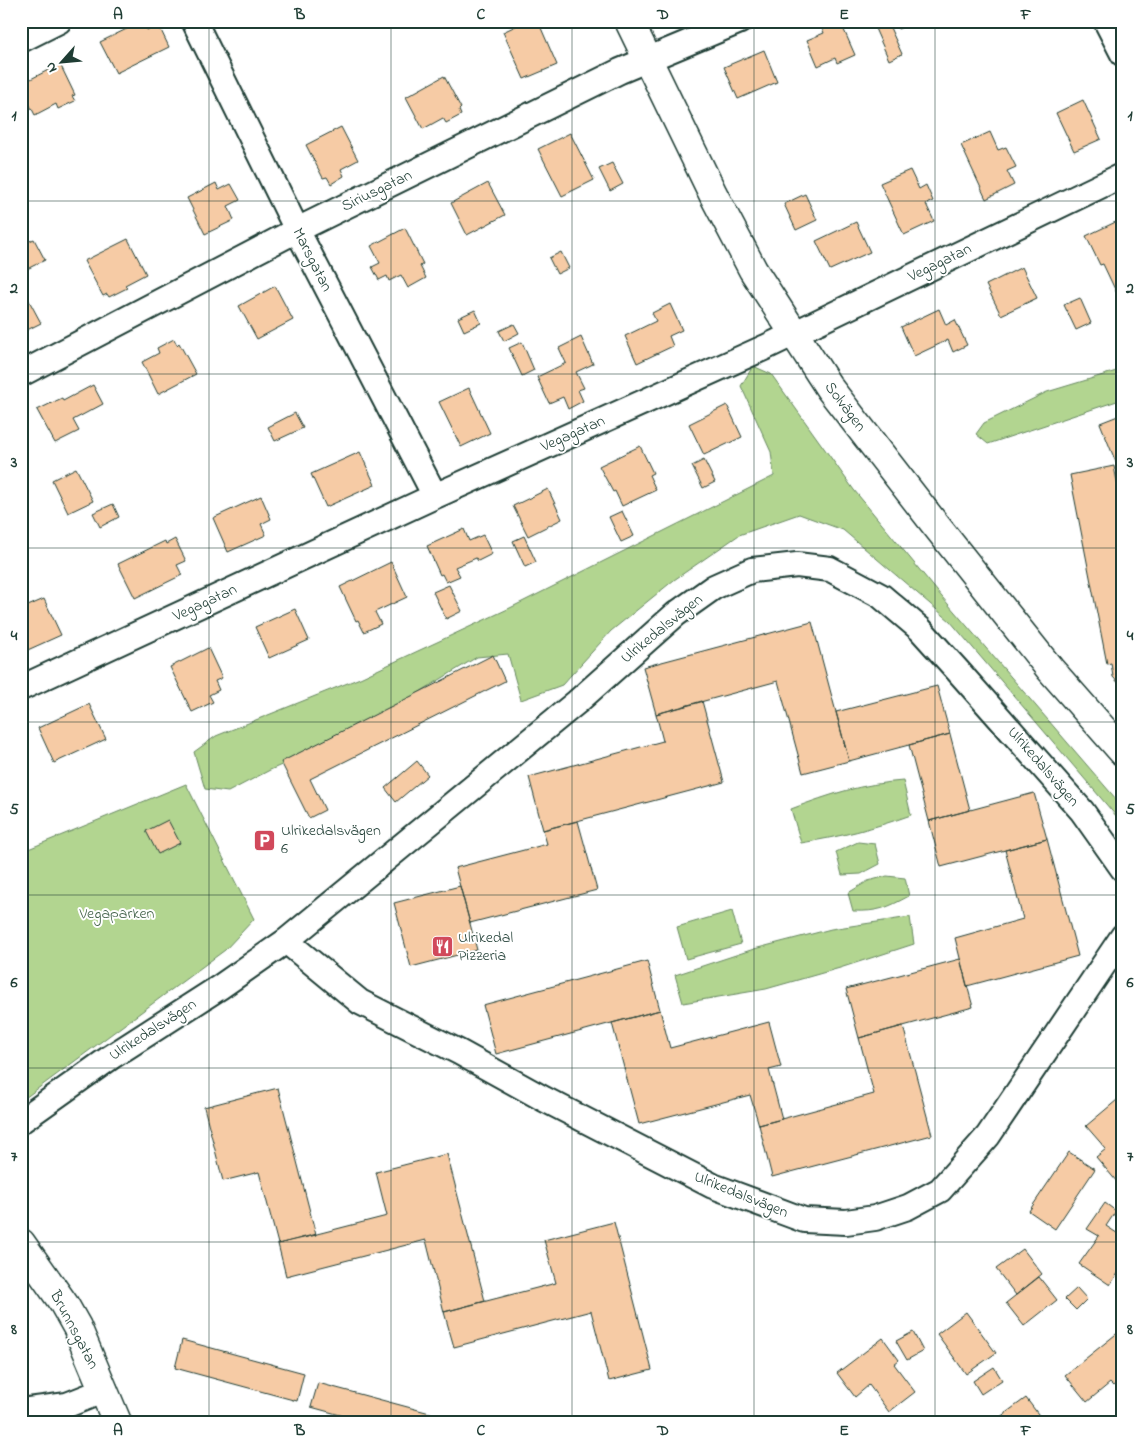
<svg xmlns="http://www.w3.org/2000/svg" width="1144" height="1443" viewBox="0 0 1144 1443" font-family="'Indie Flower',sans-serif">
<rect width="100%" height="100%" fill="#fff"/>
<filter id="ink" filterUnits="userSpaceOnUse"><feTurbulence type="fractalNoise" baseFrequency=".02" numOctaves="2"/><feDisplacementMap in="SourceGraphic" scale="10" xChannelSelector="R" yChannelSelector="G"/><feConvolveMatrix kernelMatrix="1 2 1 2 8 2 1 2 1" color-interpolation-filters="sRGB"/></filter>
<g filter="url(#ink)">
<path fill="#b2d590" stroke="#688962" d="M753 366 771 374 854 490 942 597 1123 807V824L950 621 843 530 799 514 739 535 674 580 611 631 562 685 521 700 508 654 477 657 395 707 326 746 270 770 228 792 205 789 194 752 216 736 360 678 510 608 774 476 771 452 741 386Z
M1123 369V399L988 444 976 434 984 423 1047 392Z
M903 781 911 815C875 828 839 837 801 843L791 809C831 794 861 784 903 781Z
M186 784 254 919 225 950 21 1101V852Z
M858 842 875 844 880 864 861 874 842 875 836 852Z
M887 876 905 878 909 896C887 908 878 912 853 911L848 893 868 881Z
M732 911 741 944 686 959 677 927Z
M910 917 914 944 840 968 766 989 683 1003 675 975 754 949 831 929Z"/>
<path fill="#f6cba5" stroke="#1f3d34" d="M143 21 147 30 158 24 169 47 116 73 100 42Z
M526 21H538L557 65 524 79 503 32Z
M832 21H840L855 55 837 63 835 58 818 66 807 40 824 33 821 26Z
M878 21H887L902 54 889 60 873 24Z
M896 21H917L898 29Z
M764 50 777 82 738 99 724 67Z
M60 64 75 95 72 96 75 101 58 109 56 104 35 115 21 88V84Z
M444 76 461 108 459 110 461 115 446 123 443 118 423 129 406 97Z
M1083 100 1101 139 1074 151 1056 113Z
M341 127 358 160 341 169 344 176 331 184 327 177 323 178 306 145Z
M990 132 998 150 1006 147 1016 167 1007 171 1014 185 986 199 961 145Z
M570 133 594 180 562 196 538 149Z
M612 163 623 184 610 191 599 169Z
M910 170 919 189 926 185 933 201 926 204 934 221 904 235 880 183Z
M216 183 219 190 231 184 240 200 228 206 234 220 205 234 187 198Z
M488 183 505 215 467 235 451 203Z
M805 194 817 220 796 230 784 204Z
M1122 219 1123 298 1120 300 1103 264 1100 265 1086 236Z
M856 222 870 252 830 270 816 241Z
M405 228 423 264 420 266 426 278 408 288 401 275 389 281 387 276 379 280 372 267 380 263 371 246Z
M34 239 45 260 21 272V245Z
M128 239 146 274 125 285 127 288 109 297 107 294 103 296 84 261Z
M561 252 569 268 557 274 549 258Z
M1022 267 1037 298 1001 315 986 285Z
M275 286 293 320 257 339 239 306Z
M25 293 41 323 21 333V295Z
M1080 298 1091 323 1076 330 1064 305Z
M670 304 682 330 669 336 673 346 637 363 625 336 656 321 652 313Z
M939 309 946 325 955 320 967 345 953 352 948 340 914 356 901 327Z
M475 310 481 323 464 331 458 318Z
M514 324 519 333 504 341 499 331Z
M581 337 593 364 576 372 584 388 578 390 583 401 568 409 563 397 549 403 537 377 566 363 559 348Z
M174 339 177 345 179 343 196 374 158 394 142 362 159 353 157 348Z
M522 342 534 370 522 376 509 348Z
M93 385 103 404 73 420 79 431 55 443 37 410 62 398 63 401Z
M469 388 490 433 461 447 439 402Z
M727 405 742 437 704 455 689 424Z
M295 413 303 428 275 441 268 427Z
M1123 414V463L1117 465 1100 423Z
M640 446 653 473 649 475 656 490 622 506 615 491 613 492 599 466Z
M360 452 375 485 326 507 311 474Z
M704 460 715 482 703 488 692 466Z
M1114 466 1123 513V688L1113 677 1111 663 1107 664 1070 475Z
M76 468 93 501 68 513 52 480Z
M548 489 562 519 528 536 513 506Z
M261 496 271 519 261 524 266 535 228 552 213 518Z
M113 504 119 517 100 527 93 513Z
M622 511 634 536 621 542 609 517Z
M464 529 469 541 483 535 492 554 478 561 476 558 455 567 460 576 446 582 442 574 440 575 427 546Z
M524 536 536 562 525 567 513 541Z
M175 539 186 561 177 565 182 575 135 598 118 564 165 541 166 544Z
M391 562 407 597 375 612 381 624 364 632 358 620 356 621 340 587Z
M449 585 462 611 446 619 433 592Z
M44 599 61 635 21 653V609Z
M295 609 309 640 269 658 255 627Z
M812 622 849 761 803 773 778 681 656 714 643 667Z
M208 648 222 678 215 681 219 690 209 695 213 702 192 712 170 667Z
M493 655 505 681 310 779 325 810 309 818 281 762Z
M937 686 950 734 849 761 836 712Z
M702 701 724 782 543 830 529 777 663 741 656 714Z
M89 704 106 739 54 763 38 728Z
M950 734 970 810 929 821 909 745Z
M417 761 428 775 396 802 385 788Z
M1034 793 1047 839 941 867 929 821Z
M168 820 180 843 158 854 146 831Z
M578 821 597 890 470 923 455 868 547 844 543 830Z
M1047 839 1078 956 967 986 955 938 1023 919 1005 850Z
M460 886 477 950 411 967 394 903Z
M960 959 973 1007 859 1038 846 989Z
M647 961 660 1010 496 1054 483 1005Z
M660 1010 670 1048 769 1022 781 1067 769 1070 782 1119 759 1125 750 1095 639 1124 612 1023Z
M903 1026 932 1135 772 1177 759 1125 874 1094 859 1038Z
M278 1088 316 1235 278 1244 259 1172 223 1181 204 1107Z
M1117 1100 1123 1106V1189L1096 1157 1106 1149 1086 1126Z
M1069 1152 1095 1169 1055 1229 1029 1211Z
M447 1154 485 1301 444 1312 426 1240 286 1276 278 1244 387 1216 376 1172Z
M1105 1203 1116 1211 1106 1226 1123 1237V1266L1110 1285 1079 1264 1099 1236 1087 1229Z
M614 1222 652 1370 609 1381 591 1311 454 1347 444 1312 556 1283 544 1240Z
M1023 1249 1042 1274 1016 1295 996 1269Z
M1039 1277 1057 1300 1024 1326 1006 1303Z
M1077 1288 1087 1299 1076 1310 1065 1299Z
M966 1312 996 1353 966 1374 937 1334Z
M1120 1331 1123 1335V1373L1121 1374 1123 1378 1113 1386 1110 1383 1087 1402 1065 1375Z
M913 1332 923 1351 907 1360 896 1341Z
M883 1338 899 1360 894 1364 915 1392 889 1412 869 1385 855 1397 837 1373Z
M182 1340 304 1373 297 1401 175 1368Z
M21 1350H24L23 1381H21Z
M994 1367 1002 1380 981 1394 973 1381Z
M318 1383 456 1420 455 1422H366L311 1407Z
M1026 1398 1044 1422H998L996 1420Z"/>
<g fill="none" stroke-linecap="round" stroke-linejoin="round">
<defs>
<path id="street" d="M194 21 297 230 435 496
M1106 21 1123 54
M21 40 59 21
M21 374 297 230 620 71 740 21
M21 688 435 496 766 347 1123 175
M286 941 360 1002 459 1052 544 1099 713 1186 804 1220 846 1222 875 1218 908 1207 940 1190 988 1136 1123 936
M21 1121 111 1057 220 987 286 941 577 702 676 614 714 587 752 570 797 565 830 569 881 596 920 629 958 671 1082 811 1123 869
M21 1411 67 1405 105 1390"/>
<path id="secondary" d="M629 21 713 194 753 270 830 389 934 523 1050 669 1123 752
M21 1243 64 1304 77 1327 117 1422"/>
</defs>
<use href="#street" stroke="#1f3d34" stroke-width="28"/>
<use href="#secondary" stroke="#1f3d34" stroke-width="31"/>
<use href="#street" stroke="#fff" stroke-width="24"/>
<use href="#secondary" stroke="#fff" stroke-width="28"/>
</g>
</g>
<path fill="none" stroke="#1f3d34" stroke-width="1" stroke-opacity="0.55" d="M209 21V1422M391 21V1422M572 21V1422M754 21V1422M935 21V1422M21 201H1123M21 374H1123M21 548H1123M21 722H1123M21 895H1123M21 1068H1123M21 1242H1123"/>
<defs>
<symbol id="parking-square" viewBox="-11 -11 22 22"><rect x="-9" y="-9" width="18" height="18" rx="4" fill="#d1495b" stroke="#fff"/><path d="M-3.5-5.5H1a3.5 3.5 0 0 1 0 7H-1V5.5H-3.5ZM-1-3.4V-.6H.8a1.4 1.4 0 0 0 0-2.8Z" fill="#fff"/></symbol>
<symbol id="restaurant-square" viewBox="-11 -11 22 22"><rect x="-9" y="-9" width="18" height="18" rx="4" fill="#d1495b" stroke="#fff"/><path d="M-5-6h1v4h1v-4h1v4h1v-4h1v5L-1.5 .5V6h-2V.5L-5-1ZM5-6V6H3V1.5H1.5Q1.5-4 5-6Z" fill="#fff"/></symbol>
</defs>
<g fill-rule="evenodd">
<use href="#parking-square" x="252" y="828" width="25" height="25"/>
<use href="#restaurant-square" x="430" y="934" width="25" height="25"/>
</g>
<g text-anchor="middle" dominant-baseline="central" stroke-width="4" stroke-linejoin="round" paint-order="stroke">
<g font-size="16" fill="#1f3d34" stroke="#fff">
<text transform="translate(377 191) rotate(-26)">Siriusgatan</text>
<text transform="translate(312 260) rotate(63)">Marsgatan</text>
<text transform="translate(940 263) rotate(-26)">Vegagatan</text>
<text transform="translate(845 407) rotate(53)">Solvägen</text>
<text transform="translate(573 434) rotate(-24)">Vegagatan</text>
<text transform="translate(205 603) rotate(-25)">Vegagatan</text>
<text transform="translate(662 629) rotate(-39)">Ulrikedalsvägen</text>
<text transform="translate(1043 767) rotate(49)">Ulrikedalsvägen</text>
<text transform="translate(153 1030) rotate(-33)">Ulrikedalsvägen</text>
<text transform="translate(741 1195) rotate(22)">Ulrikedalsvägen</text>
<text transform="translate(74 1330) rotate(62)">Brunnsgatan</text>
</g>
<g font-size="16" fill="#1f3d34" stroke="#fff" text-anchor="start">
<text x="281" y="831">Ulrikedalsvägen<tspan x="281" dy="18">6</tspan></text>
<text x="458" y="938">Ulrikedal<tspan x="458" dy="18">Pizzeria</tspan></text>
</g>
<g font-size="16" fill="#44634b" stroke="#fff">
<text x="117" y="914">Vegaparken</text>
</g>
</g>
<rect width="1144" height="1443" fill="none" stroke="#fff" stroke-width="55"/>
<g transform="translate(62 62) rotate(243)" stroke="#ffffff" stroke-width="4" paint-order="stroke">
<path d="M0-4L9 19L0 12L-9 19Z" fill="#1f3d34"/>
<text y="-8" font-size="14" font-weight="bold" text-anchor="middle" fill="#1f3d34">N</text>
</g>
<rect x="28" y="28" width="1088" height="1388" fill="none" stroke="#1f3d34" stroke-width="2"/>
<g font-size="16" text-anchor="middle" font-weight="bold" fill="#1f3d34">
<text x="118" y="19">A</text>
<text x="300" y="19">B</text>
<text x="481" y="19">C</text>
<text x="663" y="19">D</text>
<text x="844" y="19">E</text>
<text x="1026" y="19">F</text>
<text x="14" y="120">1</text>
<text x="1130" y="120">1</text>
<text x="14" y="293">2</text>
<text x="1130" y="293">2</text>
<text x="14" y="467">3</text>
<text x="1130" y="467">3</text>
<text x="14" y="640">4</text>
<text x="1130" y="640">4</text>
<text x="14" y="814">5</text>
<text x="1130" y="814">5</text>
<text x="14" y="987">6</text>
<text x="1130" y="987">6</text>
<text x="14" y="1161">7</text>
<text x="1130" y="1161">7</text>
<text x="14" y="1334">8</text>
<text x="1130" y="1334">8</text>
<text x="118" y="1435">A</text>
<text x="300" y="1435">B</text>
<text x="481" y="1435">C</text>
<text x="663" y="1435">D</text>
<text x="844" y="1435">E</text>
<text x="1026" y="1435">F</text>
</g>
</svg>
